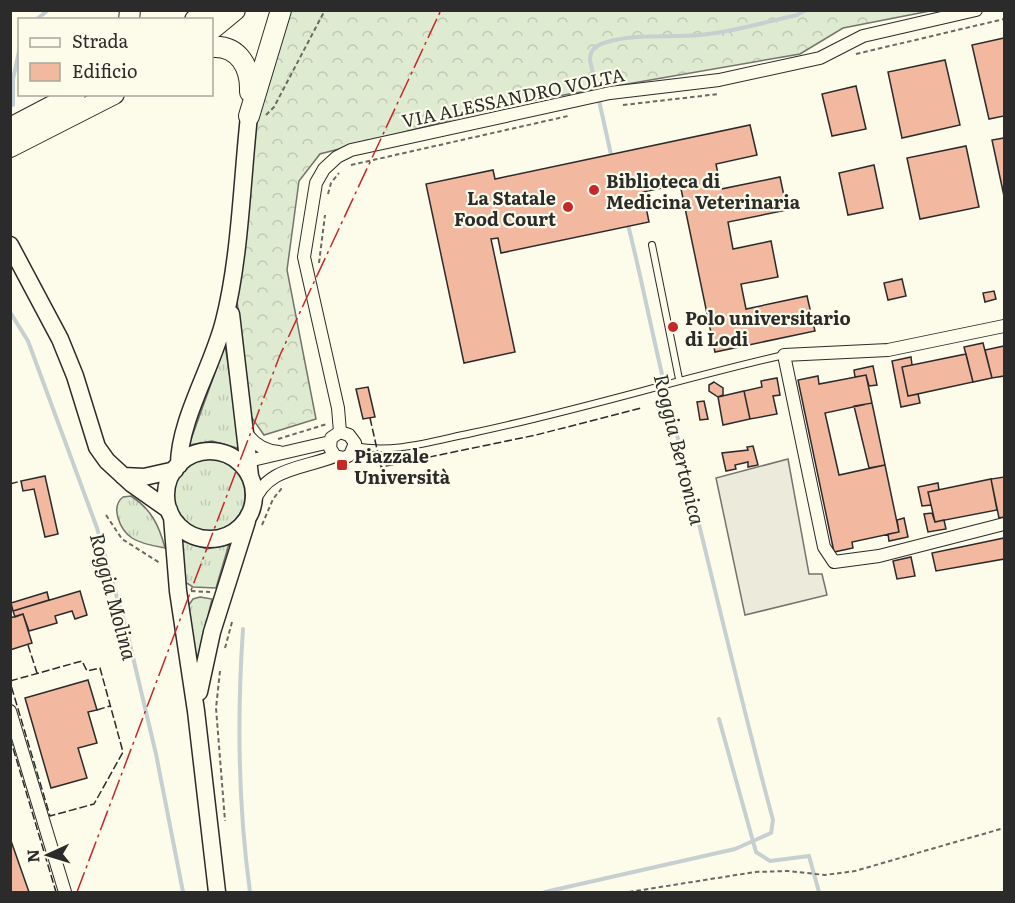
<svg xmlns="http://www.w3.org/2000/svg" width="1015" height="903" viewBox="0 0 1015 903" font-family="Literata,serif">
<defs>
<pattern id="grass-tufts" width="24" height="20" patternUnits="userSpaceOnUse" patternTransform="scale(1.5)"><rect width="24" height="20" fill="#deebd1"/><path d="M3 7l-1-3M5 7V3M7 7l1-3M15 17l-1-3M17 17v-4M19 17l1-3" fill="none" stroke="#bfcab4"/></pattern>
<pattern id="forest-crowns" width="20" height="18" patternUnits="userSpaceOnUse" patternTransform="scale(1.5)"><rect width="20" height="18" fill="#deebd1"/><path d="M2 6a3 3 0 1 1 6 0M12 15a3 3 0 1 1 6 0" fill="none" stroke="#bfcab4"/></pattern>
</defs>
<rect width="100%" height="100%" fill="#fdfbea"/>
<path fill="url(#grass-tufts)" stroke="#74746e" stroke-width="1.5" d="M225 345 241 449 212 441 189 445Z
M173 495a36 36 0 1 1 72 0a36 36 0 1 1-72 0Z
M131 496C151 509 159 525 165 548 154 546 141 544 132 538 120 530 110 507 123 497Z
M179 540 207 549 229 544 216 588 193 587 185 582Z
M200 597 212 599 196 666 186 609 193 599Z"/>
<path fill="url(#forest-crowns)" stroke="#74746e" stroke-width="1.5" d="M291 11H930L843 28 800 54 512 104 320 154 299 181 287 270 316 419 264 435 250 415 236 292 254 127 281 33Z"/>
<path fill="#eceadb" stroke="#74746e" stroke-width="1.5" d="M788 459 809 574H822L827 595 745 615 716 478Z"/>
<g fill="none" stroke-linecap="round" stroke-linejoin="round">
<path stroke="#c7d0d0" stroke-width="4" d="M36 20 48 10
M13 105V79L20 47
M612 159 590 60C590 49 596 45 607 42 637 33 670 38 700 35 733 32 765 22 797 15L806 10
M10 312 28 341 97 528 127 632 156 754 183 892
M243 629C237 717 238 805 250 892
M719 719 756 852 770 861 809 856 819 892
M545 892 735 849 771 833 773 820C736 683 705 545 670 407 654 345 643 283 627 221"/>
</g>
<path fill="#f2b8a0" stroke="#2b2b2b" stroke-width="1.5" d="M1004 38V116L989 119 972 45Z
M945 60 960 125 902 138 888 72Z
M856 86 866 129 832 136 822 94Z
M750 125 757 155 716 164 721 189 780 177 787 210 728 222 733 249 771 241 778 277 741 284 746 309 807 296 815 331 715 352 680 184 643 192 649 222 501 253 498 238 491 239 515 352 464 363 426 184 493 170 495 179Z
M1004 138V196L992 140Z
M966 146 979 207 920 219 907 158Z
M874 165 883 208 848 215 839 173Z
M902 279 906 296 888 300 884 283Z
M994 291 996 299 985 302 983 293Z
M983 343 992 378 973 382 964 347Z
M1004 346V376L992 378 985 350Z
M966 354 973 382 908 396 902 367Z
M911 357 912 365 902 367 908 396 918 394 920 403 901 407 892 361Z
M873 366 877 385 869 386 866 375 855 377 854 370Z
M866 375 872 403 825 413 839 475 885 465 899 532 852 542 853 548 834 552 798 380 818 376 819 384Z
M777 378 780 395 773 396 777 414 750 419 744 391 762 387 761 381Z
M714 382 723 388V395L718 397 709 391V385Z
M368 387 375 417 363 419 356 389Z
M744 391 750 419 723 425 718 397Z
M704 401 708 419 700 420 697 402Z
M872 403 885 465 869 468 854 406Z
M753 446 758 465 748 467V462L735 465 736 469 726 471 722 453 748 450 747 447Z
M45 476 58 534 45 537 34 489 23 491 21 481Z
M1004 477V517L999 518 991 479Z
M991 479 997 510 935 522 928 492Z
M938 483 939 490 928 492 931 505 922 506 918 487Z
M932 513 935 522 944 520 946 529 928 532 924 514Z
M904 518 908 537 889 541 888 534 899 532 897 520Z
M1004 538V559L936 571 932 553Z
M911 557 915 576 897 579 893 561Z
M80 591 87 615 75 619 72 611 55 616 57 623 29 631 23 614 15 617 13 611Z
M47 592 49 600 13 611 11 603Z
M23 614 32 643 10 650V618Z
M88 680 97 710 88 712 97 743 78 748 87 778 51 788 25 698Z
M10 838 29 892H10Z"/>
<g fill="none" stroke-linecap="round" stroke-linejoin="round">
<defs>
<path id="service" d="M652 245 679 379
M354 446C394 454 433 441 472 433 577 411 679 379 784 355"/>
<path id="minor" d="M1004 326 888 350 784 355 824 547 834 562 879 556 1004 524
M245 431C253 444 264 451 279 452
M340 432 338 408 304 257 316 183 324 169 337 157 351 150 610 93 719 80 820 58 863 36 976 10
M234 459 248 461 330 442
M253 504C266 467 303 469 335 456L344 458 350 455 355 443 349 435 340 432 331 438 330 448 335 456
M10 711 65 892"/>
<path id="secondary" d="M10 245 60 339 75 376 97 447 107 461 132 484 169 510
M231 314 250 476
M166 495a44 44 0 1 1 88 0a44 44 0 1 1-88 0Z
M179 465C179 420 213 366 224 321 240 259 242 180 249 116
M123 476 144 477 175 470
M172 517 178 591 196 711 217 892
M199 692 212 632 247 521"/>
<path id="trunk" d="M129 20 130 10
M195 20 207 10
M212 29 235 10
M212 47C239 45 251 68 250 92
M249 116 281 10
M10 128 75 94
M10 147 114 94"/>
</defs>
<use href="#service" stroke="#2b2b2b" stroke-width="8"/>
<use href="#minor" stroke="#2b2b2b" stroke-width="14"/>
<use href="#secondary" stroke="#2b2b2b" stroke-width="19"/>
<use href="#trunk" stroke="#2b2b2b" stroke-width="22"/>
<path stroke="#6a6964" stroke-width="2" stroke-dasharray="4.5 3" stroke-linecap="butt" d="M856 54 1004 19
M623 105 719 94
M266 115 274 107 325 10
M351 165 568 116
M328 194 331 183 339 173
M319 263 325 215
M278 439 327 424
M358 464 367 462 371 458
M106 515 122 539 160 563
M262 525 273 499 282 488
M191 591 210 592
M225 648 232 622
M220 671 216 708 225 821
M629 892 755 872 788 871 825 875 855 871 1004 828"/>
<use href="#service" stroke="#fdfbea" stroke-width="6"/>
<use href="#minor" stroke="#fdfbea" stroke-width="12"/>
<use href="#secondary" stroke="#fdfbea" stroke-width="16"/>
<use href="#trunk" stroke="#fdfbea" stroke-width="20"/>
<path stroke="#2b2b2b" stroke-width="1.5" stroke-dasharray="8 3" stroke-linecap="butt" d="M370 418 381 467 536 435 641 408
M10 484 21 481
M28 645 37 673
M10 681 82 661 87 671 100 668 123 752 94 804 50 816 10 682
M97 710 110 706
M10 738 56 892"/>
<path stroke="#c62828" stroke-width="1.5" stroke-dasharray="21 4.5 3 4.5" stroke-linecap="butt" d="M77 892 280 355 441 10"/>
</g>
<g fill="#c62828" stroke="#fdfbea" stroke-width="2">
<circle cx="594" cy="190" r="6"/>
<circle cx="568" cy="207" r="6"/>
<circle cx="673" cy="327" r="6"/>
<rect x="336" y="459" width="12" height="12" rx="3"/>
</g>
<g text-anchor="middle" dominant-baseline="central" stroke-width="4.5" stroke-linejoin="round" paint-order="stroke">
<g font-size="18" fill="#2b2b2b" stroke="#fdfbea">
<text transform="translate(513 97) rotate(-12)">VIA ALESSANDRO VOLTA</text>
</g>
<g font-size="18" font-weight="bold" fill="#2b2b2b" stroke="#fdfbea" text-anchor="start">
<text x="606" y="180">Biblioteca di<tspan x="606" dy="21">Medicina Veterinaria</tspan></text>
<text x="556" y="197" text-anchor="end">La Statale<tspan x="556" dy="21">Food Court</tspan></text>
<text x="685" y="317">Polo universitario<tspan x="685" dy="21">di Lodi</tspan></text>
<text x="354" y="455">Piazzale<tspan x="354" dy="21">Università</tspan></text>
</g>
<g font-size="20" font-style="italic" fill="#2b2b2b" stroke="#fdfbea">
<text transform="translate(681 449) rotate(76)">Roggia Bertonica</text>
<text transform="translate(115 596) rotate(75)">Roggia Molina</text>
</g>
</g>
<rect width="1015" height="903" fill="none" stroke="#2b2b2b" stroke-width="24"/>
<rect x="18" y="18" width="195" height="78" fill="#fdfbea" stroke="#a9a89e" stroke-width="1.5"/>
<rect x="30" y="38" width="30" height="9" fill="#fdfbea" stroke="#a9a89e" stroke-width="1.5"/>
<text x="72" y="48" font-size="18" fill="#2b2b2b">Strada</text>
<rect x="30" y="63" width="30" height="18" fill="#f2b8a0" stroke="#a9a89e" stroke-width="1.5"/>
<text x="72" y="78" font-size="18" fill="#2b2b2b">Edificio</text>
<g transform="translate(48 855) rotate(266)" stroke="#fdfbea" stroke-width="4.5" paint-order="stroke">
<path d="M0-4.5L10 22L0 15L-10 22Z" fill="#2b2b2b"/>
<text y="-9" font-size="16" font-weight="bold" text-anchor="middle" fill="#2b2b2b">N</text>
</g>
</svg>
